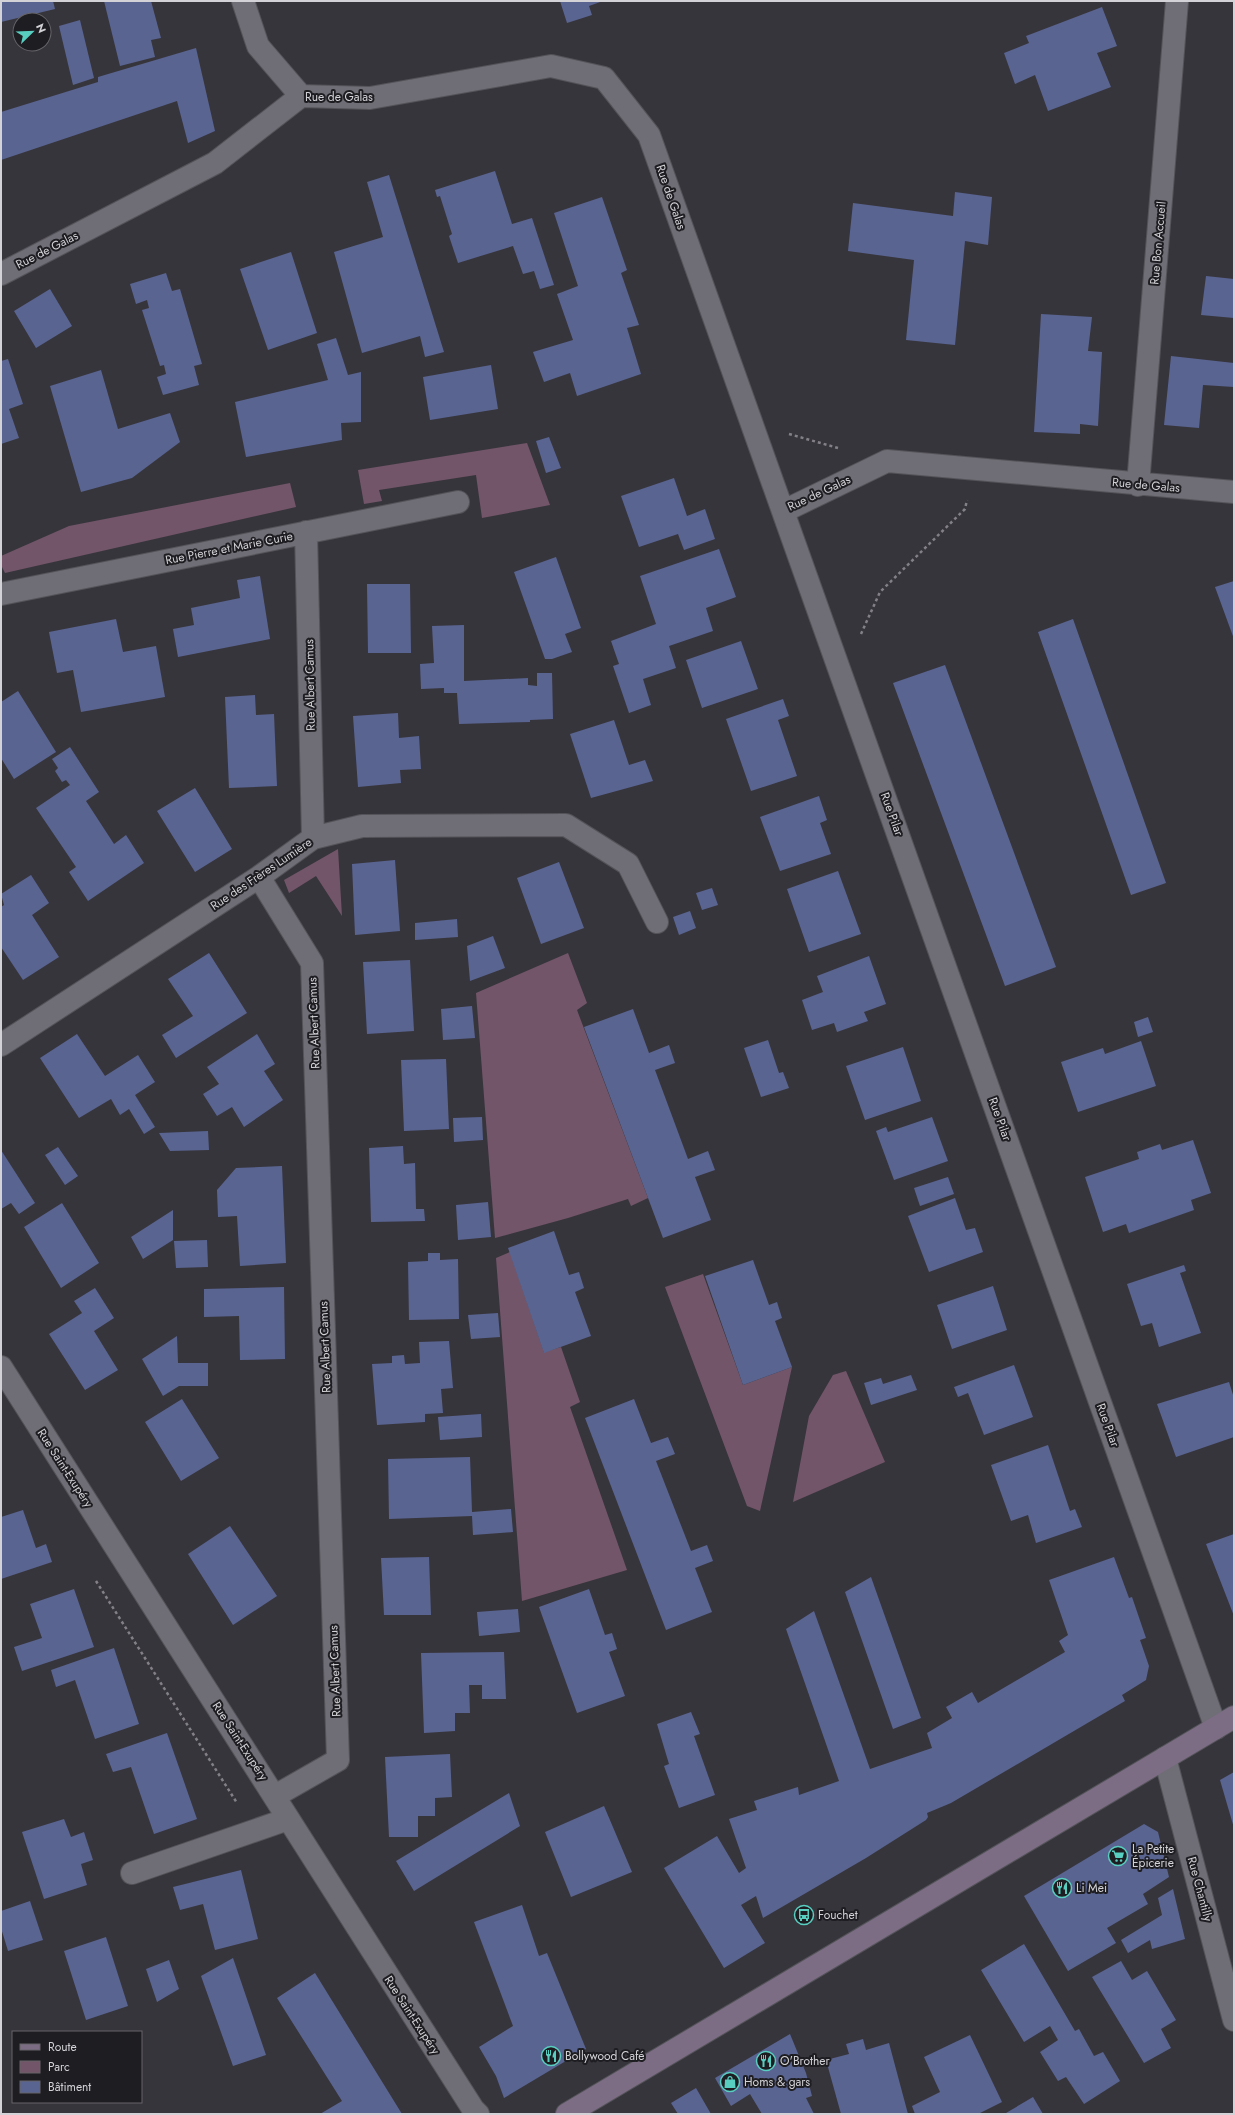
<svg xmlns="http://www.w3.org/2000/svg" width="1235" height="2115" viewBox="0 0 1235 2115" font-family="Jost,sans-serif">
<rect width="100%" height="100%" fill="#37353c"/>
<path fill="#725569" d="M527 443 550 505 482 518 476 475 379 490 382 501 364 504 358 470Z
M290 483 296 507 5 573 1 565V556L69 526Z
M338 849 342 916 316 876 289 893 284 880Z
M568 953 587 1003 577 1010 648 1198 631 1206 628 1199 568 1218 495 1238 476 993Z
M510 1252 544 1352 561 1347 580 1402 570 1407 627 1570 522 1601 496 1258Z
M703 1274 743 1385 792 1367 760 1511 747 1506 665 1287Z
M846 1371 885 1462 793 1502 809 1416 833 1375Z"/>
<path fill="#596491" d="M1 1H53L55 9 1 22Z
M104 1H151L161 38 151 40 155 57 120 66Z
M560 1H603L589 6 592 15 567 23Z
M1102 7 1117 46 1097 53 1111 87 1048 111 1035 75 1015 84 1004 53 1029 43 1026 36Z
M80 20 94 78 73 85 59 26Z
M196 48 215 131 188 143 177 101 1 160V112L98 82V77Z
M495 171 512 224 532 218 554 285 540 289 534 271 523 274 513 246 458 263 449 236 452 234 440 196 437 197 435 190Z
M389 175 444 352 425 357 420 336 362 353 334 252 383 237 367 182Z
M955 192 992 197 988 245 965 241 955 345 906 340 914 260 848 251 853 203 953 216Z
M602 197 627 270 621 273 639 325 627 328 641 374 577 396 570 373 544 382 533 352 573 340 557 294 578 286 554 213Z
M291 252 317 333 268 350 240 269Z
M166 273 172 291 180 289 202 364 194 366 199 385 163 395 157 377 166 374 164 365 160 366 142 310 149 308 147 300 136 304 130 284Z
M1206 276 1234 279V318L1201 315Z
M50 289 72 326 36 348 14 311Z
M1041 314 1092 317 1088 351 1102 352 1098 426 1080 424V434L1034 432Z
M336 338 348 375 361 372V422L341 423 342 440 246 457 235 402 328 380 317 344Z
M1171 356 1234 363V387L1203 385 1199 428 1164 425Z
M8 359 23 404 9 409 19 438 1 444V361Z
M491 365 498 409 430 420 423 377Z
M101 370 118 429 170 413 180 442 132 478 81 492 50 386Z
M549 437 561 468 546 473 536 441Z
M674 478 687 516 705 509 715 539 684 550 678 534 639 547 621 496Z
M719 549 736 597 706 608 713 631 669 646 676 668 643 679 651 705 629 713 613 666 619 664 611 641 656 624 640 576Z
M556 557 581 628 565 634 572 652 552 659H545L514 572Z
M260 576 270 639 178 657 173 629 194 625 191 608 240 598 237 580Z
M1234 581V639L1215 587Z
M367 584H410L411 653H368Z
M116 619 123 652 156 646 165 697 81 712 73 670 57 673 49 632Z
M1073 619 1166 883 1131 895 1038 632Z
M464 625V681L528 678V685L537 686V673H552L553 719 530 720V722L459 724 457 693H444V688L421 689 420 664 434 663 432 626Z
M741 641 758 689 702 708 686 660Z
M945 665 1056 967 1005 986 893 683Z
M18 691 56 752 14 779 1 758V702Z
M255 695 256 715 274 714 277 786 229 788 225 697Z
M783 699 789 716 778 720 797 776 751 791 726 719Z
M398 713 399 738 419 736 421 769 400 770 401 783 358 787 353 716Z
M614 720 629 765 645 760 653 781 591 798 570 734Z
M70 747 99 792 86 801 114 844 126 835 144 863 88 901 69 872 76 867 36 808 70 785 66 780 62 782 55 771 58 768 52 759Z
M195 788 232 849 195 872 157 811Z
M819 796 827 820 820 823 831 854 780 871 760 817Z
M395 860 400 931 355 935 352 864Z
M559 862 584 928 541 944 517 878Z
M838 871 861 934 809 952 787 889Z
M31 875 49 903 32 915 59 957 23 980 1 947V907L4 905 1 894Z
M712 888 718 905 702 910 696 893Z
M690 911 696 928 679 935 673 917Z
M457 919 458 937 415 940V923Z
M493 936 505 968 470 981 467 946Z
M209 953 247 1013 176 1058 162 1035 193 1016 168 979Z
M869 956 886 1004 864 1012 868 1021 837 1032 834 1023 812 1030 802 1000 823 992 817 976Z
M410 960 414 1031 367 1034 363 962Z
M472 1006 475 1038 443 1040 441 1009Z
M633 1009 649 1053 669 1045 675 1063 655 1070 688 1159 708 1151 715 1170 695 1177 711 1220 663 1238 584 1027Z
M1148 1017 1153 1032 1138 1037 1134 1022Z
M77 1034 105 1076 138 1055 155 1082 135 1095 155 1127 144 1134 129 1109 120 1115 111 1099 79 1118 40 1058Z
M257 1034 275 1064 264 1071 283 1100 244 1127 232 1107 217 1116 203 1094 219 1084 207 1067Z
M768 1040 779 1073 783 1072 789 1088 761 1097 744 1048Z
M1141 1041 1156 1086 1078 1112 1061 1062 1103 1048 1105 1054Z
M903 1047 921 1101 865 1120 846 1066Z
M446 1059 449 1129 404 1131 401 1060Z
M482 1117 483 1140 454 1142 453 1118Z
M932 1117 948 1161 894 1180 876 1131 886 1127 888 1132Z
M208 1131 209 1150 170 1151 159 1133Z
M1193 1140 1211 1193 1191 1200 1194 1210 1129 1233 1126 1224 1103 1232 1085 1177 1139 1159 1137 1152 1160 1144 1162 1150Z
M403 1146 404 1164 415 1163 416 1209H424L425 1221 371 1222 369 1148Z
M58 1147 78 1176 65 1185 45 1155Z
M1 1150 35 1203 19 1214 11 1203 1 1209Z
M282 1166 286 1263 240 1266 237 1216 218 1217 217 1190 236 1168Z
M948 1177 954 1194 920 1206 914 1188Z
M955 1198 966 1230 975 1228 983 1252 929 1272 908 1216Z
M488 1202 491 1237 458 1240 456 1205Z
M62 1203 99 1263 61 1288 24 1227Z
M173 1210V1240L143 1259 131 1237Z
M554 1231 569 1275 579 1272 584 1288 575 1292 591 1336 544 1353 508 1248Z
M207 1240 208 1267 176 1268 174 1241Z
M428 1253H440V1260L458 1259 459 1319 409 1320 408 1262 428 1261Z
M753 1260 769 1305 777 1302 782 1318 775 1321 792 1367 743 1385 705 1276Z
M1184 1265 1186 1271 1180 1273 1201 1333 1159 1347 1152 1323 1141 1326 1127 1284Z
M993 1286 1007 1330 952 1349 937 1305Z
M284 1287 285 1359 240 1360 239 1316 204 1317V1289Z
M95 1288 114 1318 94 1331 118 1370 85 1390 49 1334 82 1313 74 1301Z
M498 1313 500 1337 471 1339 468 1315Z
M177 1336 178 1363H208V1386H179L163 1396 142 1359Z
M449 1341 453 1388 441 1389 443 1413 425 1414V1422L377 1425 372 1364 392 1363V1356L404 1355 405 1364 420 1363 419 1342Z
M1014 1365 1033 1417 984 1435 968 1393 958 1397 954 1387Z
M911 1375 917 1390 871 1405 864 1383 881 1378 883 1384Z
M1229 1382 1234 1398V1437L1176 1457 1157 1404Z
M182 1399 219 1458 181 1481 145 1422Z
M634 1399 651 1443 668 1437 675 1454 656 1461 691 1551 707 1545 713 1561 695 1568 712 1612 666 1630 585 1418Z
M481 1414 482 1437 440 1440 438 1417Z
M1048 1445 1070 1511 1075 1509 1082 1527 1036 1543 1028 1515 1011 1521 991 1465Z
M470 1457 472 1512 511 1509 513 1532 473 1535 472 1516 389 1519 388 1459Z
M23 1510 36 1548 46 1544 52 1562 1 1579V1517Z
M230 1526 277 1596 233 1625 188 1554Z
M1234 1534V1616L1206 1544Z
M429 1557 431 1615H384L381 1558Z
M1114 1557 1129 1598 1132 1597 1146 1638 1140 1640 1149 1666 1146 1680 1122 1695 1125 1701 951 1803 927 1813 928 1817 926 1820 866 1858 763 1918 756 1896 741 1905 765 1943 724 1968 664 1868 717 1836 739 1873 746 1868 729 1819 757 1810 754 1801 798 1787 799 1795 839 1781 786 1629 814 1611 870 1769 932 1748 927 1733 952 1718 946 1707 972 1692 978 1703 1065 1652 1059 1641 1068 1635 1049 1580Z
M871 1577 921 1718 893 1729 845 1592Z
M74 1589 94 1647 22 1671 14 1647 42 1638 30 1604Z
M589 1589 605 1635 612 1633 617 1649 609 1652 625 1696 577 1713 539 1607Z
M518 1609 520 1632 479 1636 477 1612Z
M114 1648 139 1724 95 1739 75 1680 56 1687 51 1670Z
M504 1652 506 1699H482V1685H469L470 1713H455V1731L424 1733 421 1653Z
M691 1712 700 1734 694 1736 715 1795 679 1808 664 1766 669 1764 657 1724Z
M167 1733 197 1819 154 1834 131 1767 113 1772 106 1754Z
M450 1754 452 1797 435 1798V1816H418V1837H389L385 1757Z
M1234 1772V1828L1220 1780Z
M509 1793 520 1826 414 1891 396 1861Z
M604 1806 632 1872 571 1897 545 1832Z
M64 1819 71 1837 84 1832 93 1860 81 1864 87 1885 44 1899 22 1832Z
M1144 1824 1158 1832 1169 1877 1143 1894 1148 1904 1107 1928 1116 1943 1068 1971 1024 1896Z
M241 1870 258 1939 215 1950 203 1904 180 1910 173 1887Z
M1173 1889 1185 1939 1152 1949 1150 1940 1128 1953 1121 1940 1162 1915 1158 1898Z
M30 1901 43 1940 8 1951 1 1928V1911Z
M522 1905 539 1956 547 1953 586 2049 504 2098 496 2076 479 2047 513 2026 474 1922Z
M106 1937 128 2006 86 2020 64 1951Z
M1024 1944 1075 2031 1079 2029 1094 2056 1103 2052 1120 2081 1084 2104 1066 2077 1058 2081 1040 2052 1058 2040 1050 2026 1024 2042 981 1970Z
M233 1958 266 2055 233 2066 201 1976Z
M169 1960 179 1989 157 2002 146 1969Z
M1121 1961 1132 1980 1147 1971 1176 2020 1161 2029 1171 2048 1144 2063 1092 1977Z
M315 1973 402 2114H320L342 2101 277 1998Z
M790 2034 806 2073 812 2096 806 2098 814 2114H762L750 2094 731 2106 715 2078Z
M970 2035 1002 2102 978 2114H915L912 2106 940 2092 924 2057Z
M863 2039 866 2050 889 2043 908 2114H841L826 2060 849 2054 846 2044Z
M696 2088 711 2114H678L671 2103Z
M1033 2097 1043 2114H1006V2113Z"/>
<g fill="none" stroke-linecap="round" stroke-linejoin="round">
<defs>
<path id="minor" d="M243 1 258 46 301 96
M1 274 215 163 301 96 370 98 551 66 604 78 649 135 1216 1728
M1138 485 1177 1
M784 511 887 461 1234 492
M306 532 313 838
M1 594 458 502
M259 877 312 963 338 1760 275 1796
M1 1045 259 877 313 838 362 826 566 825 628 864 657 922
M1 1367 473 2109 478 2114
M1165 1758 1234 2020
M132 1873 288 1819"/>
<path id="secondary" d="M567 2114 1234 1717"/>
</defs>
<use href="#minor" stroke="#545359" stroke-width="24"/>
<use href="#secondary" stroke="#545359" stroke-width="24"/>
<path stroke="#838187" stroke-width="2.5" stroke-dasharray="3 3" stroke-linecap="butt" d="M789 434 838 448
M861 634 880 592 965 509 967 500
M96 1581 237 1803"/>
<use href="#minor" stroke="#6f6d75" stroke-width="22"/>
<use href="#secondary" stroke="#7c6d85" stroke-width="22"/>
</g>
<defs>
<symbol id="supermarket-ring" viewBox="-11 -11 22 22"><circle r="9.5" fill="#1e1d21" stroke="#58cec0" stroke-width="1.5"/><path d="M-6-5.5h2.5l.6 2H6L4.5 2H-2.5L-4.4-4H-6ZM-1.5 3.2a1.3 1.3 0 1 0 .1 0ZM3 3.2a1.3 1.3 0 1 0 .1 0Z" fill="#58cec0"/></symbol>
<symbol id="restaurant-ring" viewBox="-11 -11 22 22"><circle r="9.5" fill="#1e1d21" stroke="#58cec0" stroke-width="1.5"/><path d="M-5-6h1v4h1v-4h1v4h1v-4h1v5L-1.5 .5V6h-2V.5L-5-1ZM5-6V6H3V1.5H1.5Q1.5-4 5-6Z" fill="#58cec0"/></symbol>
<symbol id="bus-ring" viewBox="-11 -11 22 22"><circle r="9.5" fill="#1e1d21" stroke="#58cec0" stroke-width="1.5"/><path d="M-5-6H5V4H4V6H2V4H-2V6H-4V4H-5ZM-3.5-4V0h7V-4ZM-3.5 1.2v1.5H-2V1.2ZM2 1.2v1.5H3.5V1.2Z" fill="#58cec0"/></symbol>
<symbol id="shop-ring" viewBox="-11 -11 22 22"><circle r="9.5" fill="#1e1d21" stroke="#58cec0" stroke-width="1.5"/><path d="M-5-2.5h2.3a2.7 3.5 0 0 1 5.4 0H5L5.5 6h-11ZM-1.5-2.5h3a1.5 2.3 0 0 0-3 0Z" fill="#58cec0"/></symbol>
</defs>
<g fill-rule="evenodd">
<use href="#supermarket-ring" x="1107" y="1845" width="22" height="22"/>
<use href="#restaurant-ring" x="1051" y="1877" width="22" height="22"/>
<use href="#bus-ring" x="793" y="1904" width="22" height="22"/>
<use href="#restaurant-ring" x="540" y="2045" width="22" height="22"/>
<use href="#restaurant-ring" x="755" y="2050" width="22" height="22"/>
<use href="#shop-ring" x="719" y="2071" width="22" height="22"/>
</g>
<g text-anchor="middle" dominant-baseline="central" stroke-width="4" stroke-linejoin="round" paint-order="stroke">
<g font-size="12" fill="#d3d2d6" stroke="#1e1d21">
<text x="339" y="97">Rue de Galas</text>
<text transform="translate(671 197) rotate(71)">Rue de Galas</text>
<text transform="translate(1158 243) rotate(-85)">Rue Bon Accueil</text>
<text transform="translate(47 250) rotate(-27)">Rue de Galas</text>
<text transform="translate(1146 485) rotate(5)">Rue de Galas</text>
<text transform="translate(819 493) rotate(-25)">Rue de Galas</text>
<text transform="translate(229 548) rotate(-11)">Rue Pierre et Marie Curie</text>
<text transform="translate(310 685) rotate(-91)">Rue Albert Camus</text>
<text transform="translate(892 814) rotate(70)">Rue Pilar</text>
<text transform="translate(261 874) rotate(-34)">Rue des Frères Lumière</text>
<text transform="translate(314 1023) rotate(-92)">Rue Albert Camus</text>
<text transform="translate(1000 1119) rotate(70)">Rue Pilar</text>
<text transform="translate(325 1347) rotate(-92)">Rue Albert Camus</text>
<text transform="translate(1108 1425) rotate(70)">Rue Pilar</text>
<text transform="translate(65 1468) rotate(57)">Rue Saint-Exupéry</text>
<text transform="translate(335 1671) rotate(-92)">Rue Albert Camus</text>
<text transform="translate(240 1741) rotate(57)">Rue Saint-Exupéry</text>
<text transform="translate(1200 1889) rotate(75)">Rue Chantilly</text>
<text transform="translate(412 2015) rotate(57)">Rue Saint-Exupéry</text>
</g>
<g font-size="12" fill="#d3d2d6" stroke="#1e1d21" text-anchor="start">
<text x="1132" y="1849">La Petite<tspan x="1132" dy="14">Épicerie</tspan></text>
<text x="1076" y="1888">Li Mei</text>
<text x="818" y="1915">Fouchet</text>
<text x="565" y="2056">Bollywood Café</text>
<text x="780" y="2061">O'Brother</text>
<text x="744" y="2082">Homs &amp; gars</text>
</g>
</g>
<rect width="1235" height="2115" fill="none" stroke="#d3d2d6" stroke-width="4"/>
<rect x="12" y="2031" width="130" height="72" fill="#1e1d21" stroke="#666569"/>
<rect x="20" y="2044" width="20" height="6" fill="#7c6d85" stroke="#666569"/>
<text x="48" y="2051" font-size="12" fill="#d3d2d6">Route</text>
<rect x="20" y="2061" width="20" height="12" fill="#725569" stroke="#666569"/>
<text x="48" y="2071" font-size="12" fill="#d3d2d6">Parc</text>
<rect x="20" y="2081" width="20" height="12" fill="#596491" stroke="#666569"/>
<text x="48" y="2091" font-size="12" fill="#d3d2d6">Bâtiment</text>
<g transform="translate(32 32) rotate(67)"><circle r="19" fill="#1e1d21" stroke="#666569"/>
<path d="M0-3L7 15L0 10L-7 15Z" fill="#58cec0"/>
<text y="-6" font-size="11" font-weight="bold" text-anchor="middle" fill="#d3d2d6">N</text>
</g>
</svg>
